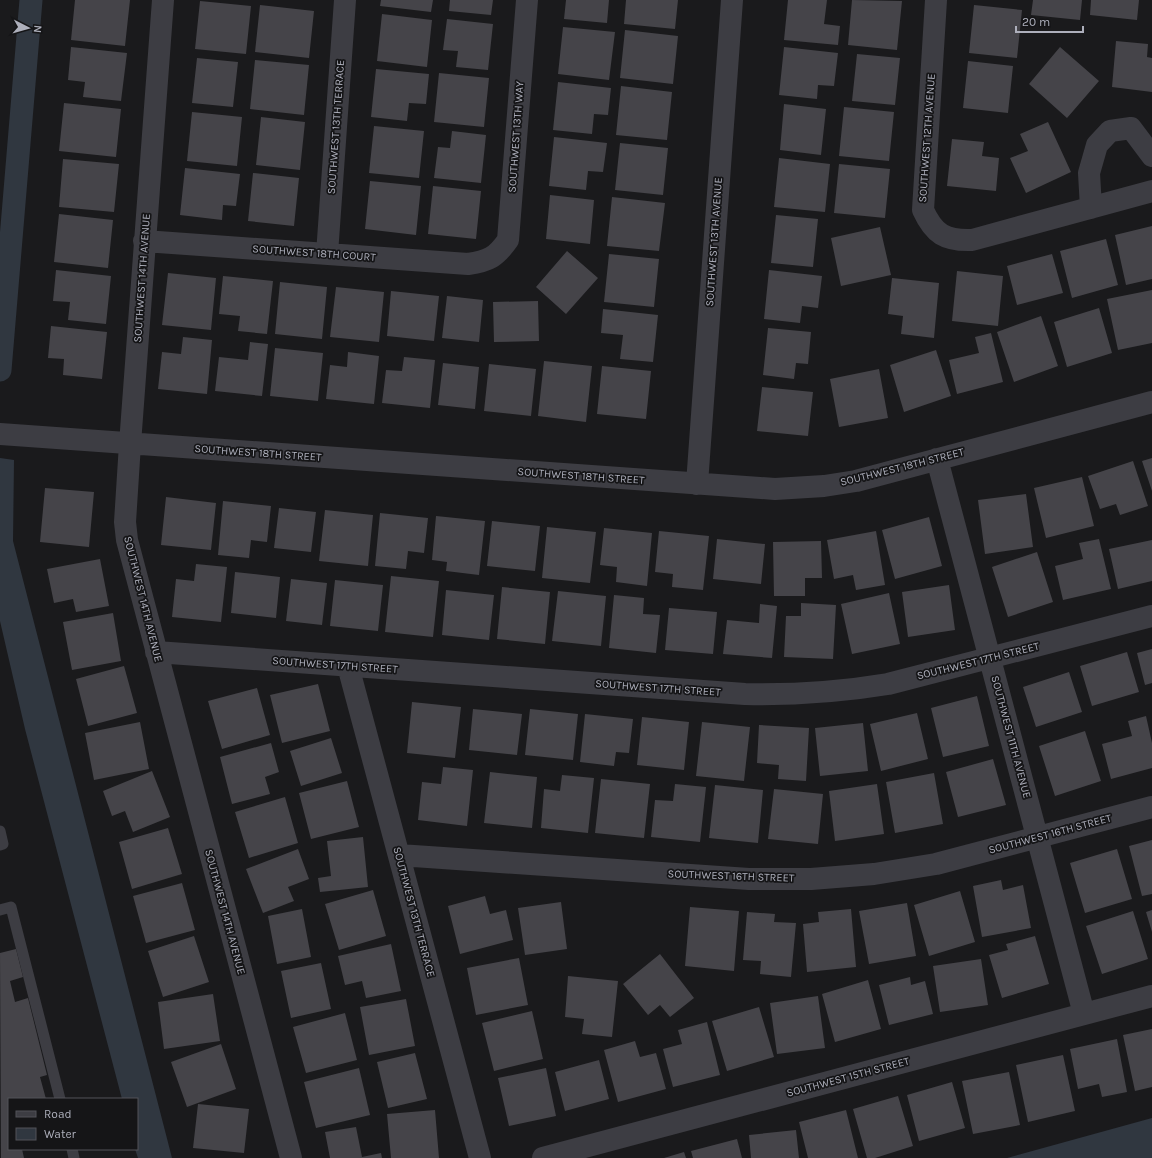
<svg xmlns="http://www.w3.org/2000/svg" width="1152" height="1158" viewBox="0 0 1152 1158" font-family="Karla,sans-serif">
<rect width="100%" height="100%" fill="#1a1a1c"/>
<path fill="#303740" d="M0 458 14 460 13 541 172 1158H138L135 1149H137V1099H122L25 729 0 621Z
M1152 1118V1158H1007Z"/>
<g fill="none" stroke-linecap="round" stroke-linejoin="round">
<path stroke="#303740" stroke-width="23" d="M0 370 31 0"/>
</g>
<path fill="#454449" d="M75 0H130L125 46 71 40Z
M381 0H433L431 12 380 6Z
M450 0H493L491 15 449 11Z
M566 0H609L607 23 564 19Z
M626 0H678L675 29 624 24Z
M788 0H827L824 24 840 26 838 45 784 40Z
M852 0 902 1 897 50 848 45Z
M1033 0H1082L1080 20 1031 15Z
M1091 0H1139L1137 20 1090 15Z
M200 1 251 6 246 54 195 49Z
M260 5 314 11 309 58 255 52Z
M974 5 1022 10 1017 58 969 53Z
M382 14 432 20 427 67 377 61Z
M447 19 493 24 488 70 456 67 458 51 443 50Z
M563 27 615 32 609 80 558 74Z
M625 30 678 36 673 84 620 78Z
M1116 41 1148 44 1147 57 1152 58V92L1112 87Z
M71 47 127 53 121 101 83 97 85 82 68 80Z
M784 47 838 53 834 86 818 85 817 99 779 95Z
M1060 47 1099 81 1067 118 1029 84Z
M857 54 900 58 895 105 852 101Z
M197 58 238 62 233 107 192 103Z
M255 60 309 65 304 115 250 109Z
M968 61 1013 66 1008 113 963 108Z
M376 69 429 74 426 104 409 103 407 121 371 117Z
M439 73 489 78 484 127 434 122Z
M558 82 611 88 608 115 594 114 592 134 553 130Z
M621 86 672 92 667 140 616 135Z
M64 103 121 109 116 157 59 151Z
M784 104 826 109 821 155 780 150Z
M844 107 894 112 889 161 839 156Z
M192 112 242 117 237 166 187 161Z
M261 117 305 122 300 170 256 165Z
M1048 122 1071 172 1026 193 1010 158 1028 151 1020 134Z
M374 126 424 131 419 178 369 173Z
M452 131 486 135 481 183 434 178 438 147 450 148Z
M554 137 607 143 603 172 588 171 586 190 549 186Z
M952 139 984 142 982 156 999 158 996 191 947 186Z
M620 143 668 148 663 195 615 190Z
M779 158 830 164 825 212 774 207Z
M63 159 119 164 114 212 59 207Z
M839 164 890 169 885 218 834 213Z
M185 168 240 174 236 206 223 205 222 220 180 215Z
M253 173 299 178 294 226 248 221Z
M370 181 421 186 416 235 365 229Z
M433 186 481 191 476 239 428 234Z
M550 195 594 200 590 244 546 239Z
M612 197 665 203 659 251 607 246Z
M59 214 113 220 108 268 54 262Z
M776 215 818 219 813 267 771 263Z
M1152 226V279L1126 285 1115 235Z
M880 227 891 275 841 286 831 238Z
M1106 239 1118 285 1072 298 1060 251Z
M567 251 598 278 566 314 536 287Z
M609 254 659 259 654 307 604 302Z
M1052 254 1063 293 1017 305 1007 266Z
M56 270 111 276 106 324 68 320 70 302 53 301Z
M769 270 822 276 818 308 802 306 800 323 764 319Z
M957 271 1003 276 998 326 952 321Z
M168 273 216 278 211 330 162 325Z
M223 276 273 281 267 334 238 331 240 316 219 314Z
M892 278 939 283 934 338 901 334 903 316 888 314Z
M280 282 327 287 322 339 275 334Z
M336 287 384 292 379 342 330 337Z
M1152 290V343L1118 350 1107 299Z
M391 291 439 296 434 341 387 336Z
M447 296 483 300 479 342 442 338Z
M538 301 539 341 494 342 493 302Z
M1099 308 1112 353 1067 367 1054 322Z
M603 309 658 315 653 362 620 359 623 335 601 333Z
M1041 316 1058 366 1014 382 997 332Z
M51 326 107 332 102 379 63 375 64 359 48 358Z
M768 328 811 332 808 364 796 363 794 379 763 375Z
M991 333 1003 382 957 394 949 360 979 353 975 337Z
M183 337 212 340 207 394 158 389 162 352 181 354Z
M250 342 268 344 262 396 215 391 219 357 248 360Z
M275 348 323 353 318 401 270 396Z
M936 350 951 396 904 412 890 365Z
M348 352 379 356 374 404 326 399 330 365 347 367Z
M404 357 435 360 430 408 382 403 386 370 402 371Z
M544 361 592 366 586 422 538 416Z
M443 363 479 367 475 409 438 405Z
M489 364 536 369 531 416 484 411Z
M602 366 651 371 646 419 597 414Z
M879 369 888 418 839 427 830 379Z
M762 387 813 392 808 436 757 431Z
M1152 458V491L1142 461Z
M1133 461 1148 506 1120 515 1116 504 1100 509 1088 476Z
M1082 477 1094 526 1046 538 1034 488Z
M45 488 94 492 89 547 40 542Z
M1026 494 1033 547 985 554 978 500Z
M166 497 216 503 211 550 161 545Z
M223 501 271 506 267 542 251 540 249 558 218 555Z
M279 508 316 512 311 552 274 548Z
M325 510 373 515 368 566 319 561Z
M380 513 428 518 424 553 408 551 406 569 375 566Z
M436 516 485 521 479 575 446 571 447 562 432 560Z
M929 517 942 566 895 579 882 530Z
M492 521 540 526 535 571 487 566Z
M547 527 596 532 590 583 542 578Z
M604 528 652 533 647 586 616 582 617 567 600 565Z
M659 531 709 536 703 590 672 587 673 574 655 572Z
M876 531 885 585 856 590 853 575 834 579 827 540Z
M717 539 765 544 761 584 713 579Z
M1099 539 1111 589 1063 600 1055 566 1083 559 1079 543Z
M1152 540V581L1118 589 1109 549Z
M821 541 822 578H805V596H774L773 542Z
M1037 552 1053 602 1008 617 992 567Z
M100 559 109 606 76 612 73 599 54 603 47 569Z
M196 564 227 567 221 622 172 617 176 579 194 581Z
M235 572 280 577 276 618 231 613Z
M391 576 439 581 433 637 385 632Z
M291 579 327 583 322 625 286 621Z
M335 580 383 585 378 631 330 626Z
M949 585 955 630 908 637 902 592Z
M502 587 550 592 545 644 497 639Z
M446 590 494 595 489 640 442 635Z
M558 591 606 596 601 646 552 641Z
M889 593 900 644 852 654 841 604Z
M614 595 644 598 643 614 660 615 656 653 609 648Z
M801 603 836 605 833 659 784 657 786 616H801Z
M760 604 777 606 772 658 723 654 727 620 759 623Z
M669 608 717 612 713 654 665 650Z
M113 613 121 661 72 670 63 622Z
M1152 649V683L1145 685 1137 653Z
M1127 652 1139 692 1092 706 1080 666Z
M124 666 137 713 88 726 76 679Z
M1069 672 1082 712 1036 727 1023 687Z
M318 684 330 731 282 743 270 695Z
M257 688 270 735 222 749 208 701Z
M977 696 989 746 943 757 931 708Z
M412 702 461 707 455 758 407 753Z
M473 709 522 714 517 755 469 750Z
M530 709 578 714 573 760 525 755Z
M917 713 928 759 881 771 870 724Z
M585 714 633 719 629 753 616 752 614 766 580 762Z
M1146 716 1152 743V768L1111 779 1102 744 1132 736 1128 721Z
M642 717 689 722 684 770 637 765Z
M140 722 149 769 94 780 85 733Z
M702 722 750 727 744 781 696 776Z
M863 723 868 771 820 776 815 728Z
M759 725 809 728 806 781 778 779 779 765 757 763Z
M1085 731 1101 781 1055 796 1039 746Z
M331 738 342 773 301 786 290 751Z
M271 743 279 772 265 777 270 794 232 804 220 757Z
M993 759 1006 805 958 817 946 772Z
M443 767 473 770 467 826 418 820 422 782 441 784Z
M152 771 170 817 133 832 125 811 112 816 103 791Z
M490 772 537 777 532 828 484 823Z
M934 773 943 824 895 833 886 782Z
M562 775 594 778 588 833 541 828 544 789 560 791Z
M601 779 650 784 644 838 595 833Z
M347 781 359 827 311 839 299 793Z
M675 784 706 787 700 842 651 837 655 800 673 801Z
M877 784 884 834 835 841 829 791Z
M715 785 763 790 758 843 709 838Z
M774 789 823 794 818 844 768 839Z
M285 797 298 843 249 858 235 812Z
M168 828 182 874 132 889 119 842Z
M363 837 368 887 320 892 318 878 331 876 327 841Z
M1152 840V894L1142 896 1129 846Z
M298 849 309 879 288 887 294 901 263 913 246 869Z
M1117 849 1132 899 1085 913 1070 863Z
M1001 880 1003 890 1023 885 1031 928 982 937 973 886Z
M182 883 195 930 146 943 133 896Z
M373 890 386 936 339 950 325 904Z
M960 891 975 942 929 956 914 905Z
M485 896 490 914 506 910 513 940 460 954 448 906Z
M561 902 567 949 525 955 518 908Z
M907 903 916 956 869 964 859 911Z
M690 907 739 911 734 971 685 966Z
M302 909 311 957 277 964 268 916Z
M851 909 856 967 807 972 803 924 819 922 818 912Z
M1152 910V932L1146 912Z
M1133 911 1148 959 1102 974 1086 926Z
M747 912 775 914 774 922 796 923 791 977 760 974 761 961 743 960Z
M194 936 209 982 163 997 148 951Z
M1035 936 1049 984 1002 998 989 955 1008 950 1006 944Z
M391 944 401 991 366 998 362 981 345 985 338 956Z
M16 949 23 977 10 981 15 1002 28 998 47 1075 40 1077 46 1099H9V1149H22L24 1158H1L0 953Z
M660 954 694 998 670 1017 660 1005 648 1015 623 984Z
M519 958 528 1005 476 1015 467 968Z
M981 959 988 1005 940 1012 933 966Z
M321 963 331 1009 291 1018 281 971Z
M568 976 618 981 612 1037 582 1034 584 1019 565 1017Z
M910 977 911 985 925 981 933 1014 889 1025 879 985Z
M868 980 881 1029 835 1042 822 994Z
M213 994 220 1041 164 1049 158 1002Z
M818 996 825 1048 777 1054 770 1003Z
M406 999 415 1046 369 1055 360 1007Z
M759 1007 774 1057 727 1071 712 1021Z
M532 1011 543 1059 494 1071 482 1023Z
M345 1013 357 1060 306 1073 293 1027Z
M707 1022 720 1075 673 1087 663 1049 682 1044 678 1030Z
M1152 1029V1087L1135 1091 1123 1035Z
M1117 1039 1127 1092 1102 1097 1099 1084 1078 1089 1070 1049Z
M635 1041 640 1057 656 1053 666 1089 618 1102 604 1050Z
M221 1044 236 1089 187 1107 171 1062Z
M415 1053 427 1099 388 1108 377 1062Z
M1063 1055 1075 1111 1028 1122 1016 1065Z
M599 1060 609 1099 565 1111 555 1072Z
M359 1068 370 1115 316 1128 304 1082Z
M546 1068 556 1116 509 1126 498 1078Z
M1009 1072 1020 1125 973 1134 962 1081Z
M952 1082 965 1128 919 1141 907 1095Z
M898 1096 913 1146 875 1158H867L853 1109Z
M198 1104 249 1109 244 1153 193 1148Z
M435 1110 439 1158H391L387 1114Z
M846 1110 858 1158H808L799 1122Z
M356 1127 362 1157 381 1153 382 1158H330L325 1132Z
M796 1130 799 1158H751L749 1135Z
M737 1139 742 1158H693L691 1151Z
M684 1152 686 1158H664Z"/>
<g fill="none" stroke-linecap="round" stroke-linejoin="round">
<path stroke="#3d3d43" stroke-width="11" d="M0 831 3 844 0 845
M0 910 11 907 60 1099
M72 1149 74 1158"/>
<path stroke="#3d3d43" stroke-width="22" d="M163 0 130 444 125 522 127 540 291 1158
M936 0 923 210C934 234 945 241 972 240L1152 191
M1091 208 1089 173 1097 145 1110 131 1131 128 1152 156
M144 241 468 264C489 261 496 257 508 240L527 0
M327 254 345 0
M0 434 775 489 824 486 856 481 1152 402
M937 459 1084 1014
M697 484 732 0
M156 652 745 694C793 695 840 692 888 684L1152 616
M348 666 480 1158
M399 855 749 879H811L874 874 936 864 1152 807
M543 1158 1152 996"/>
</g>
<g text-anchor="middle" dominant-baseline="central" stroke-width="3.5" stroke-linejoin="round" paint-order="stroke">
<g font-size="11" fill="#adafbb" stroke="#151517">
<text transform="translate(336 127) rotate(-86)">SOUTHWEST 13TH TERRACE</text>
<text transform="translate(516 137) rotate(-86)">SOUTHWEST 13TH WAY</text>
<text transform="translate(927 138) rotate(-86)">SOUTHWEST 12TH AVENUE</text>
<text transform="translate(714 242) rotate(-86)">SOUTHWEST 13TH AVENUE</text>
<text transform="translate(314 253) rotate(4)">SOUTHWEST 18TH COURT</text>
<text transform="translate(142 278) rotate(-86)">SOUTHWEST 14TH AVENUE</text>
<text transform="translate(258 453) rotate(4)">SOUTHWEST 18TH STREET</text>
<text transform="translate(902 467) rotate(-14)">SOUTHWEST 18TH STREET</text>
<text transform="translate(581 476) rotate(4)">SOUTHWEST 18TH STREET</text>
<text transform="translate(143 599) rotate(76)">SOUTHWEST 14TH AVENUE</text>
<text transform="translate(978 661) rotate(-14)">SOUTHWEST 17TH STREET</text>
<text transform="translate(335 665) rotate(4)">SOUTHWEST 17TH STREET</text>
<text transform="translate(658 688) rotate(4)">SOUTHWEST 17TH STREET</text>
<text transform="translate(1011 737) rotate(75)">SOUTHWEST 11TH AVENUE</text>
<text transform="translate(1050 834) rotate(-15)">SOUTHWEST 16TH STREET</text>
<text transform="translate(731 876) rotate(2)">SOUTHWEST 16TH STREET</text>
<text transform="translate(225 912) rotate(75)">SOUTHWEST 14TH AVENUE</text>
<text transform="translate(414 912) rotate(75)">SOUTHWEST 13TH TERRACE</text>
<text transform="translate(848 1077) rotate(-15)">SOUTHWEST 15TH STREET</text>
</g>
</g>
<rect x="8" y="1098" width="130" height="52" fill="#151517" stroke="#525359"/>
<rect x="16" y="1111" width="20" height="6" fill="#3d3d43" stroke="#525359"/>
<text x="44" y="1118" font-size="12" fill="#adafbb">Road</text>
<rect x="16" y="1128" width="20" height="12" fill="#303740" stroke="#525359"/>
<text x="44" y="1138" font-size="12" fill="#adafbb">Water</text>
<g transform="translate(28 28) rotate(96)" stroke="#151517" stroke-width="3" paint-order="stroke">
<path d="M0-3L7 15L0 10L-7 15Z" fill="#adafbb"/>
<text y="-6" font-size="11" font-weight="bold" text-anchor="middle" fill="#adafbb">N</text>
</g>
<path d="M1016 26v6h67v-6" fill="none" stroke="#adafbb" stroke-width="2"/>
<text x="1022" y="26" font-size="12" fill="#adafbb" stroke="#151517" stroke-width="3" paint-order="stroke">20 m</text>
</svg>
